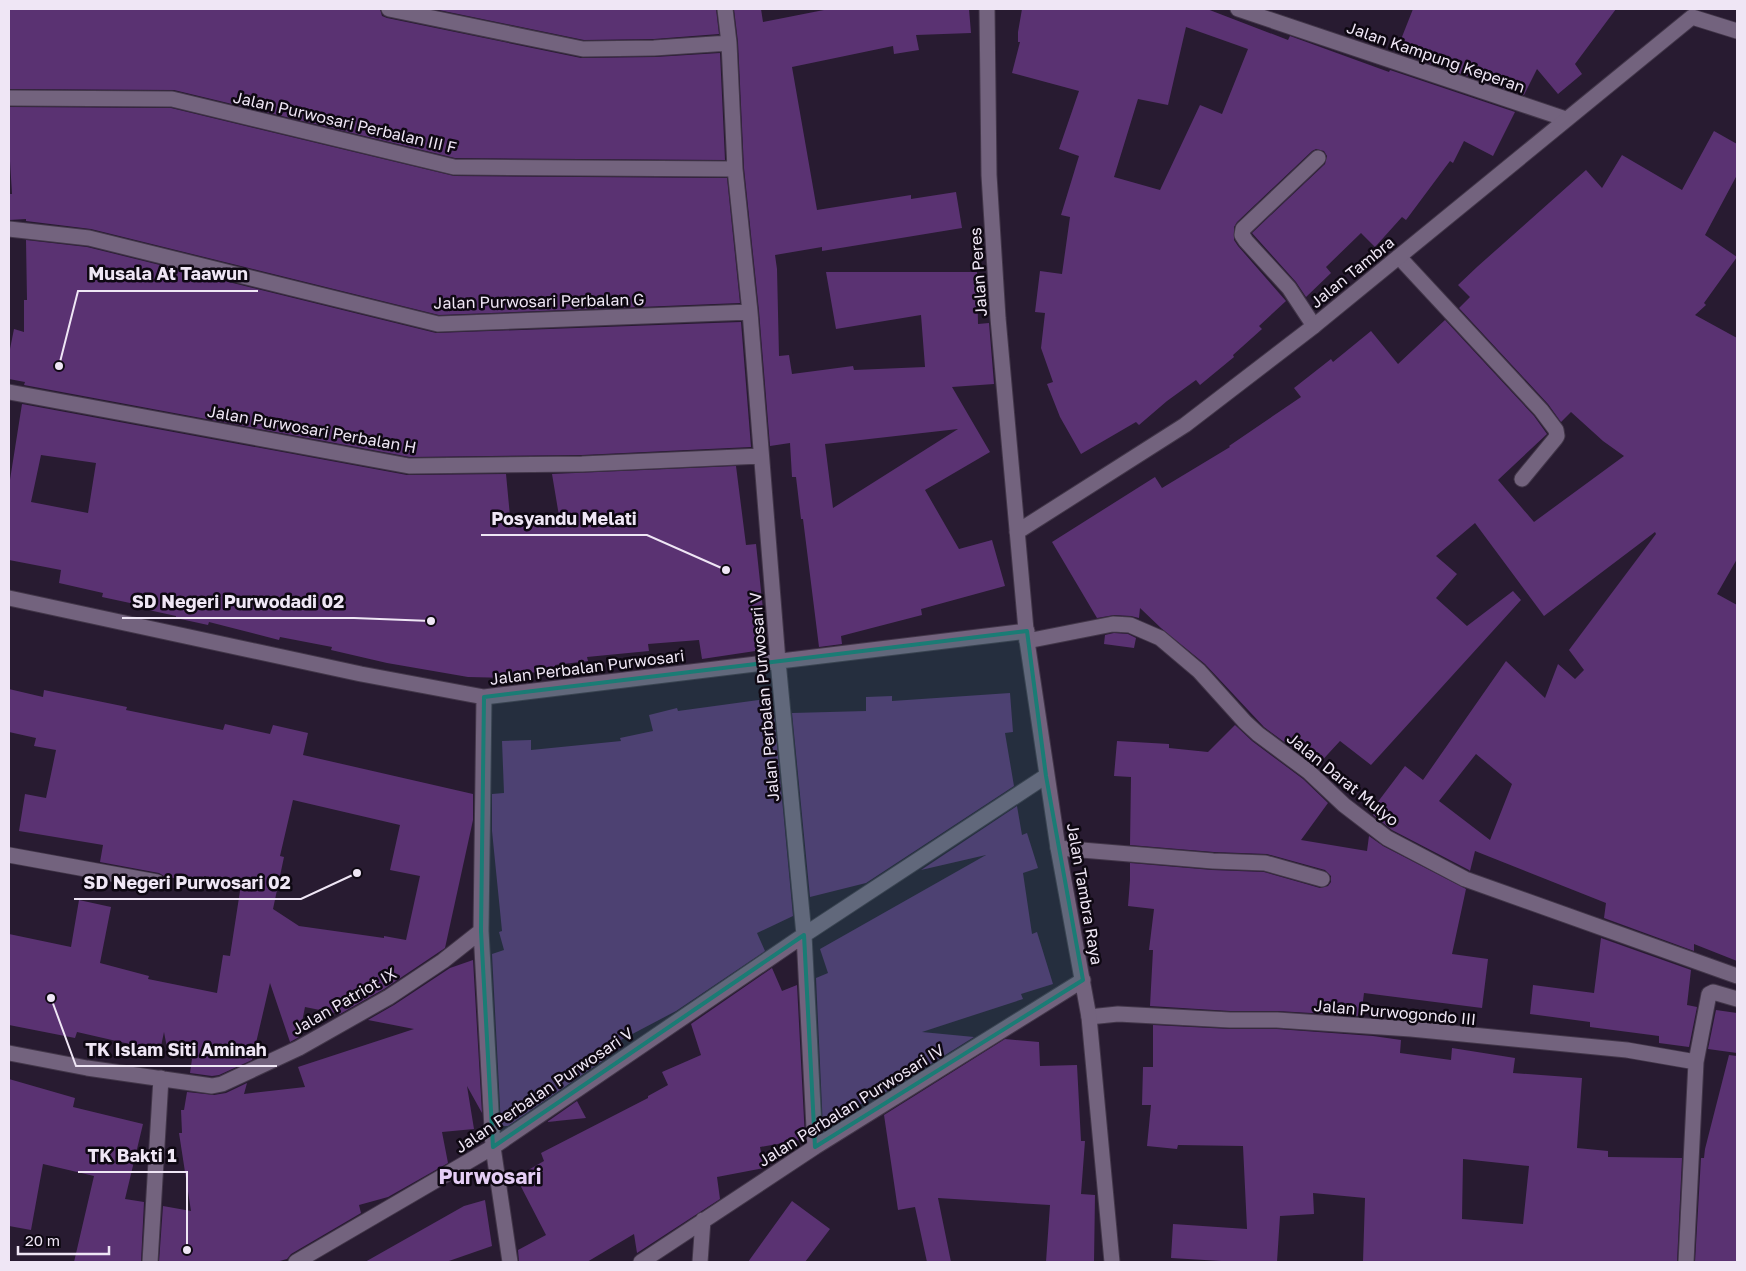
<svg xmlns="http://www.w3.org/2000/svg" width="1746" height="1271" viewBox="0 0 1746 1271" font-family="'Golos Text',sans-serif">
<rect width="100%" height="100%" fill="#281b31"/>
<path fill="#5a3272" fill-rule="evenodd" d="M9 9H380L382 16 387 18 581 58 655 57 720 53 725 160 455 158 174 90 9 89Z
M434 9H716L719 34 654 39 584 40Z
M734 9H761L763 22 829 9H969L971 33 916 35 919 50 894 54 893 46 792 67 817 210 911 195V199L956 192 962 228 822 251V247L775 255 777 269 779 356 789 355 792 374 853 366 854 370 925 367 921 315 836 329 826 272H977L978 324 989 323 994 384 952 387 990 452 925 490 959 549 992 540 1005 586 921 609 922 615 841 636 842 644 819 647 803 519H801L796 477H792L790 443 770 446 759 311 744 168 738 42ZM958 429 833 508 825 444Z
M1022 9H1207L1288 40 1290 36 1389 72 1390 70 1515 112 1493 156 1464 141 1453 163 1450 161 1406 220 1402 217 1375 247 1361 233 1326 267 1331 273 1306 297 1296 282 1252 233 1325 164 1327 156 1324 151 1316 149 1312 151 1237 222 1234 227V240L1238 246 1286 301 1259 326 1262 329 1233 355 1234 357 1200 385 1196 380 1167 401 1139 425 1136 422 1081 454 1060 417 1047 384 1053 382 1041 348 1045 313 1035 312 1040 271 1062 274 1070 217 1061 215 1079 156 1059 149 1079 91 1012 73 1020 42H1018V32ZM1186 27 1248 49 1222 114 1200 105 1160 190 1114 177 1138 99 1168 105Z
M1413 9H1616L1575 64 1582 74 1558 94 1537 69 1524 95 1396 52Z
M9 107 171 108 454 176 727 178 740 303 439 315 91 229 26 221V219L9 220V194H12L9 145Z
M1714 131 1737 144V175L1705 235 1737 257 1704 303 1706 305 1695 315 1737 338V559L1717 594 1737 605V961L1694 944V951L1604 918 1606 903 1475 851 1470 871 1469 870 1392 830 1373 815 1374 807 1405 766 1423 780 1506 661 1545 698 1558 664 1575 679 1584 670 1569 650 1656 534 1655 532 1544 616 1475 523 1436 556 1457 574 1436 598 1467 626 1513 591 1521 600 1371 765 1340 741 1317 766 1264 727 1205 664 1161 628 1140 608 1139 618 1131 616 1114 615 1097 618 1052 542 1155 477 1162 488 1230 447 1229 446 1301 397 1294 388 1331 359 1333 362 1371 331 1398 364 1445 320 1534 416 1547 434 1498 480 1534 522 1624 456 1603 441 1571 412 1561 422 1548 404 1459 308 1470 297 1458 285 1477 267 1586 170 1602 188 1622 155 1682 190ZM1476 754 1512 784 1490 840 1439 801Z
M26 240 87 247 436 333 741 322 751 447 582 455 410 457 24 385 25 382 9 379V354L14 329 24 332V300H27Z
M22 404 407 475 506 474 511 527 560 522 552 474 736 466 746 545 756 544 764 619 757 620 762 650 702 659 699 640 648 644 649 651 587 657 588 661 555 665V672L515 673V678L468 677 387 663 331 650 332 647 280 637 279 640 209 622 208 625 176 618V616L144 609V606L102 597 103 593 59 583 61 570 9 560V486ZM41 455 96 463 88 513 31 502Z
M1114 633 1128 634 1136 638 1134 648 1104 644 1105 635Z
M9 689 43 697 44 690 127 707 126 710 223 730 225 724 270 734 273 725 308 733 303 755 473 794V820L445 948 384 989 340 1014 305 1007 299 1037 290 1042 270 983 252 1060 219 1075 212 1076 190 1073 192 1059 168 1053 164 1032 160 1051 77 1032 75 1038 9 1025V934L71 947 79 900 111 907 100 963 149 976 148 979 217 993 223 955 230 956 240 891 164 876 159 873 100 862 103 845 19 831 25 794 46 798 56 750 34 746 36 738 9 732ZM293 800 400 825 390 870 420 876 406 940 384 936V938L299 926 273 909 284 857 280 856Z
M1010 693 1013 732 1005 733 1014 786 866 883 810 897 792 713 866 711V697L892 696V701Z
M766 699 768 714 774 713 793 916 757 933 765 951 676 1011 621 1040 624 1046 508 1126H501L492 954 504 950 499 932 502 931 492 831V794L504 793 502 741 531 740V750L621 741 620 738 653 731 649 715 677 708 678 711Z
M1235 725 1252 741 1303 779 1328 803 1301 840 1367 851 1369 836 1383 846 1466 889 1452 954 1488 959 1482 1008 1364 993 1361 1016 1278 1011H1230L1150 1006 1153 950H1149L1154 909 1128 906 1130 880V863L1212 870 1264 872 1320 888 1328 886 1331 882V876L1325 870 1267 854 1214 852 1130 845 1131 777 1114 776 1117 741 1169 744V748L1208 752Z
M1017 806 1022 835 1027 833 1038 868 1023 873 1032 934 1037 932 1053 984 1021 994 1023 999 922 1032 974 1037 881 1095 880 1092 823 1128 816 978 828 973 820 949 986 855 921 870Z
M1601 938 1691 970 1687 1005 1697 1007 1689 1047 1659 1043V1036L1590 1027V1022L1530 1014 1533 985 1594 993Z
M473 960 482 1113 467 1086 474 1129 442 1132 448 1163 388 1197 359 1205 361 1213 291 1254 287 1259 276 1262H159L163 1206 191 1211 179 1133H182L181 1110H184L187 1092 214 1095 226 1093 247 1083 244 1094 305 1087 298 1067 414 1029 368 1020 394 1005 450 968Z
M772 968 782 991 797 985 805 1139 760 1147 764 1168 717 1177 720 1199 637 1253 634 1234 587 1262H519L518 1250 546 1235 516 1177 544 1161 541 1153 648 1098V1096L668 1085 662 1072 701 1055 691 1024Z
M1716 1010 1737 1013V1053L1708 1049Z
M1153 1025 1230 1029H1277L1373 1036 1401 1040 1400 1053 1451 1060 1452 1048 1515 1058 1513 1073 1582 1078 1577 1148 1608 1151V1157L1682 1158 1677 1262H1363L1365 1198 1313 1193 1314 1214 1280 1216 1277 1262H1238L1171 1258 1173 1224 1247 1229 1243 1146 1178 1145 1177 1149 1147 1146 1151 1105H1142L1143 1067H1153ZM1463 1159 1529 1166 1523 1224 1462 1219Z
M1005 1039 1039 1042 1040 1066 1077 1065 1081 1141H1085L1081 1194 1095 1195 1094 1262H1046L1050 1205 938 1198 951 1262H927L915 1207 898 1210 884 1115Z
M1729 1055 1737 1056V1262H1695L1701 1158H1704L1705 1149Z
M9 1079 75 1098 73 1107 143 1124 125 1199 144 1202 141 1262H74L94 1176 43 1164 31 1230 9 1226Z
M577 1101 586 1118 547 1122Z
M485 1200 492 1246 446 1262H365L464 1206Z
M792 1201 830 1229 805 1262H748Z"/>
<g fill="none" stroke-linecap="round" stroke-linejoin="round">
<defs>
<path id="service" d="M1399 257 1541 410 1556 430 1557 436 1555 439 1522 479"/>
<path id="minor" d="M389 9 583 49 654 48 729 43
M725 9 729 43 735 169 750 312 778 661 804 935 815 1147
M1238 9 1566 119
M9 98 172 99 454 167 735 169
M9 229 89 238 438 324 750 312
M1314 326 1289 288 1246 241 1242 235 1243 229 1318 158
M9 392 409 466 582 464 761 456
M9 598 361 674 484 697 1027 631
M1027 641 1113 624 1130 625 1160 638 1199 671 1245 722 1258 734 1309 772 1344 805 1387 838 1465 879 1737 976
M484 697 481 931 493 1147 510 1262
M1058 848 1213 861 1265 863 1322 879
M9 855 157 882
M1089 1017 1118 1014 1230 1020H1277L1411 1029 1627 1050 1696 1062
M9 1053 87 1068 212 1086 222 1084 299 1048 389 997 443 961 481 931
M150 1262 161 1078
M296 1262 493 1147 804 935 1046 776
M641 1262 815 1147 1083 980
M700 1262 703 1220
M1686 1262 1696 1062 1709 994 1713 992 1737 999"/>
<path id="tertiary" d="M987 9 989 175 998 318 1027 641 1058 848 1089 1017 1112 1262
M1017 532 1185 425 1314 326 1692 17 1737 31"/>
</defs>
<use href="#service" stroke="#423649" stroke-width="17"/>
<use href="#minor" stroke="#423649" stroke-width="17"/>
<use href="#tertiary" stroke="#423649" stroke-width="17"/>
<use href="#service" stroke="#73637e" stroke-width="15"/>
<use href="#minor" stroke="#73637e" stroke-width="15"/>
<use href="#tertiary" stroke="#73637e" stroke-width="15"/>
</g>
<path fill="#1a7c75" fill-opacity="0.2" stroke="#1a7c75" stroke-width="4" stroke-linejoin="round" d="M1027 631 1046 776 1083 980 815 1147 804 935 493 1147 481 931 484 697Z"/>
<g text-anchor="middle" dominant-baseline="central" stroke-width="5" stroke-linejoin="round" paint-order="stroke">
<g font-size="16" fill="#efe6f5" stroke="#0e0812">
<text transform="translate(1436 57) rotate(19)">Jalan Kampung Keperan</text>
<text transform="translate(345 122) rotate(13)">Jalan Purwosari Perbalan III F</text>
<text transform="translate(978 272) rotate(-94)">Jalan Peres</text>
<text transform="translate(1352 272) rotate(-39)">Jalan Tambra</text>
<text transform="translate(539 301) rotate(-1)">Jalan Purwosari Perbalan G</text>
<text transform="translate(312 429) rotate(10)">Jalan Purwosari Perbalan H</text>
<text transform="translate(587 667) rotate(-7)">Jalan Perbalan Purwosari</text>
<text transform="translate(764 697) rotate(-95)">Jalan Perbalan Purwosari V</text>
<text transform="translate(1343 779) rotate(39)">Jalan Darat Mulyo</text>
<text transform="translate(1085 894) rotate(80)">Jalan Tambra Raya</text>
<text transform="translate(344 1001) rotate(-30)">Jalan Patriot IX</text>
<text transform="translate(1395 1012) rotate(5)">Jalan Purwogondo III</text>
<text transform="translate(544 1090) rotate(-34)">Jalan Perbalan Purwosari V</text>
<text transform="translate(851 1105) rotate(-32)">Jalan Perbalan Purwosari IV</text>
</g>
<g font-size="21" font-weight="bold" fill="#e5cef6" stroke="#0e0812">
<text x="490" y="1176">Purwosari</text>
</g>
</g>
<path fill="none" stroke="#efe6f5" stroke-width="2" d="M59 366L78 291H258M726 570L647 535H481M431 621L354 618H122M357 873L301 899H74M51 998L76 1066H277M187 1250L187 1172H78"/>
<g fill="#efe6f5" stroke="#0e0812" stroke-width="2">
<circle cx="59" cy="366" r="5"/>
<circle cx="726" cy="570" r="5"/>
<circle cx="431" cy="621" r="5"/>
<circle cx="357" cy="873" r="5"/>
<circle cx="51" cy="998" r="5"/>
<circle cx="187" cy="1250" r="5"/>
</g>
<g font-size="18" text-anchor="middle" font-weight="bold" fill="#efe6f5" stroke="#0e0812" stroke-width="5" stroke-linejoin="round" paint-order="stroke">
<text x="168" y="280">Musala At Taawun</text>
<text x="564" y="525">Posyandu Melati</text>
<text x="238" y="608">SD Negeri Purwodadi 02</text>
<text x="187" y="889">SD Negeri Purwosari 02</text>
<text x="176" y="1056">TK Islam Siti Aminah</text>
<text x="132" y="1162">TK Bakti 1</text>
</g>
<rect width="1746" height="1271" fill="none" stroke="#efe6f5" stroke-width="20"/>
<path d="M18 1246v8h91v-8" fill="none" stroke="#efe6f5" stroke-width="2.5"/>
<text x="25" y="1246" font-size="15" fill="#efe6f5" stroke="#0e0812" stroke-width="4" paint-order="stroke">20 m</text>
</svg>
